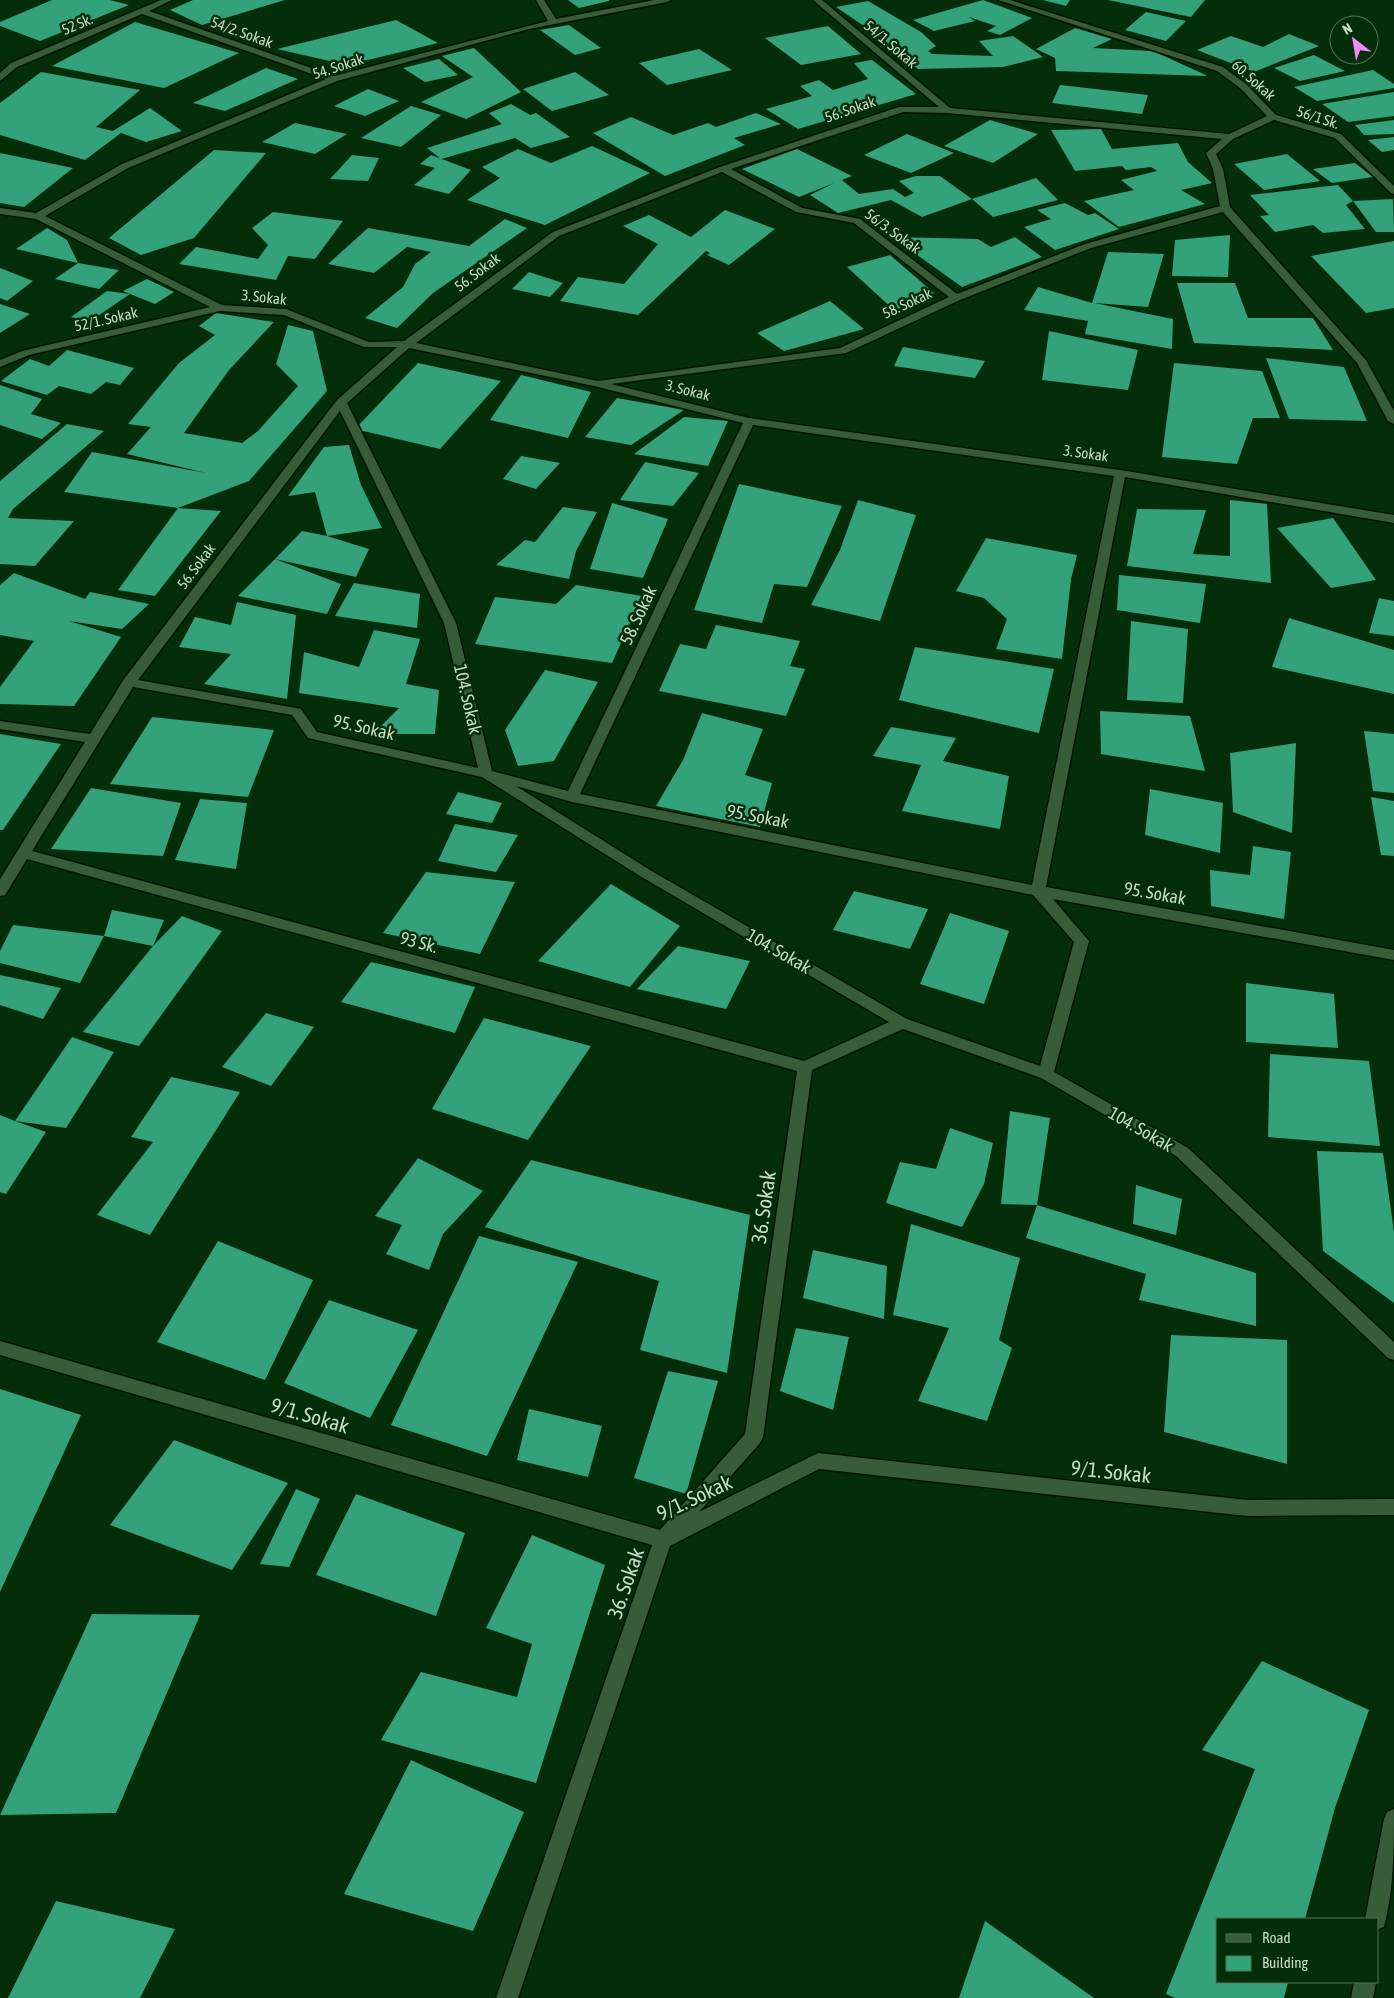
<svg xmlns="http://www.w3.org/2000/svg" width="1394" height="1998" viewBox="0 0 1394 1998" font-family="'Asap Condensed',sans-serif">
<rect width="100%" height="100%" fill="#042d0a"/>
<path fill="#33a179" d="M52 0H110L129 5 40 41 0 26V22Z
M193 0H285L202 25 170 10Z
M568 0H609V1L579 8Z
M983 0 1032 18 1000 35 987 31 996 26 969 17 975 21 934 31 913 20Z
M1043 0H1070L1066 6Z
M1108 0H1205L1191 17Z
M868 1 921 32 936 46 928 51 932 54 993 56 979 41 1013 36 1043 57 1003 67 918 69 883 39 836 7Z
M1146 12 1186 21 1166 41 1125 30Z
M396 20 438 43 347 65 277 49Z
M135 22 239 53 164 88 52 66Z
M569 25 601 48 575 55 540 30Z
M828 26 861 54 801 65 765 38Z
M1075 28 1112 39 1093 48 1153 51 1208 76 1056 71 1055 58 1036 49Z
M1289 34 1319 46 1254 72 1197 50 1231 36 1263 47Z
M474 48 521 92 466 119 421 102 473 77 442 56Z
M699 49 732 70 667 85 639 63Z
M1314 55 1345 71 1300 81 1274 68Z
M439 59 458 75 425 82 403 68Z
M872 60 916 94 798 129 766 109 812 96 800 86 819 80 833 90 868 79 854 63Z
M266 68 298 79 225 111 193 103Z
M1373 70 1394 84V88L1317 101 1294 87Z
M41 72 140 90 96 127 113 131 150 108 182 131 146 142 121 133 85 160 0 135V103Z
M575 72 609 95 552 111 523 89Z
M1060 85 1148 95 1142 114 1052 103Z
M368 89 399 101 365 116 334 106Z
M1394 92V116L1348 122 1322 104Z
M511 104 530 115 536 113 570 137 531 148 515 138 441 159 427 148 502 124 489 113Z
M411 106 441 115 401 147 361 138Z
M756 113 781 124 734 138 745 145 665 176 593 133 631 117 673 135 708 123 716 127Z
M990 120 1038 134 993 163 944 146Z
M1394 120V134L1364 135 1355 125Z
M295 123 347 134 315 154 262 142Z
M1101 129 1112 149 1178 143 1188 162 1212 183 1181 190 1205 204 1119 227 1084 201 1134 190 1121 180 1157 171 1151 167 1126 170 1122 166 1075 171 1051 130Z
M907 134 954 153 911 173 864 155Z
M1394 137V150L1382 152 1368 140Z
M592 146 650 173 545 225 467 200 500 178 482 167 518 149 551 163Z
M797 149 852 176 842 180 859 194 893 189 905 197 914 193 899 181 916 176H940L972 199 922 217 891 200 838 213 810 195 834 183 799 197 742 169Z
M214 150 266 153 194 238 141 255 109 238Z
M0 153 73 168 24 207 0 203Z
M1287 154 1320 181 1264 190 1234 164Z
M352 155 379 158 368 181 330 179Z
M431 155 471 170 449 194 414 185 435 168 420 164Z
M1355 163 1373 177 1332 183 1313 169Z
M1036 178 1058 200 993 217 972 199Z
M1338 185 1353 201 1346 205 1365 229 1323 233 1313 225 1275 232 1260 216 1269 215 1250 195Z
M1393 199 1394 232H1376L1353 201Z
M1065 203 1088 215 1095 213 1119 229 1055 250 1024 227 1051 219 1037 210Z
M725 210 775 229 729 265 707 255 710 253 706 251 638 315 560 301 578 277 624 284 658 244 623 226 649 215 691 237Z
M273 212 343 221 315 259 288 256 276 280 179 264 196 247 258 259 268 245 252 228Z
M505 219 527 228 433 293 397 328 365 318 403 287 415 264 431 252 407 247 374 273 328 264 368 228 469 246Z
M47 228 67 240 78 263 119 270 99 289 55 279 78 263 16 249Z
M1230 235 1228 277 1172 276 1175 240Z
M892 237 978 239 991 247 1015 237 1042 257 962 287Z
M1394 241V308L1366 313 1311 256Z
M1108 252 1164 254 1148 307 1094 303 1173 319 1172 349 1085 334 1088 321 1024 310 1038 287 1092 303Z
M890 255 934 293 895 311 847 267Z
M0 268 33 281 7 301 0 298Z
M529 272 563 283 550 297 512 289Z
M147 279 174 292 155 304 130 294 89 322 71 317 107 291 130 294 123 291Z
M1177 283H1235L1248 318H1313L1333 350 1194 343Z
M830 301 864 329 784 351 757 333Z
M0 304 30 314 0 333Z
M216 313 274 322 229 370 184 433 242 443 258 431 298 386 276 364 288 325 313 331 327 391 249 481 178 508 64 492 92 452 206 473 127 454 151 427 128 424 179 363 215 335 199 326Z
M1049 331 1138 350 1128 390 1042 380Z
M903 347 985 361 975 378 894 366Z
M67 350 134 368 120 385 106 382 91 394 59 386 47 395 1 381 30 359 49 366Z
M1266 358 1344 367 1367 421 1289 419Z
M418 363 501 381 440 449 355 429Z
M1174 363 1262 371 1280 418H1253L1237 464 1162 457Z
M521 375 591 392 568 438 490 420Z
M0 385 42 399 31 414 61 423 42 439 0 425Z
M617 398 684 410 631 445 585 437Z
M684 417 728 421 708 466 634 454Z
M67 424 104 431 13 509 8 518 74 521 35 566 0 564V481Z
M349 445 361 485 382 528 327 536 369 549 356 577 275 559 302 531 327 536 315 492 288 496 324 447Z
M521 456 560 463 536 489 503 479Z
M645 462 699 473 673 506 620 500Z
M739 484 842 506 807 587 774 584 762 623 694 610Z
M858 500 916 515 880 621 811 605 840 550Z
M1230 500 1267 504 1271 583 1127 566 1137 509 1206 510 1193 554 1230 556Z
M612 503 668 519 643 578 590 569Z
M563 507 597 512 576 551 569 579 496 565 525 540 535 542Z
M178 508 221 511 155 596 118 590Z
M1333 518 1376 580 1331 588 1277 528Z
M986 538 1077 555 1071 579 1062 659 996 649 1007 619 984 598 956 591Z
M275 559 341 584 327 614 238 596Z
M14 573 85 599 90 592 149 604 122 629 69 621 121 637 74 706 0 704V687L34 641 0 635V585Z
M1119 575 1206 584 1200 623 1117 610Z
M354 583 420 594 417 628 335 616Z
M576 585 642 596 612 663 475 644 495 597 556 604Z
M1379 598 1394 601V636L1369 633Z
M237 602 296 615 287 699 204 684 231 654 179 647 195 617 231 625Z
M1289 618 1394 650V694L1272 667Z
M1131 621 1188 629 1183 703 1127 700Z
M716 625 800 641 790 666 805 669 786 716 659 691 680 644 706 649Z
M374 630 420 639 406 684 439 690 435 734H373L399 708 299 693 304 652 359 667Z
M915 647 1054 669 1039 733 899 700Z
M545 670 598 682 554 761 518 766 505 730Z
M1100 711 1190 716 1205 771 1101 754Z
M702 713 763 729 745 775 772 783 760 827 656 806 683 760Z
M152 717 274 730 248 797 110 784Z
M891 727 956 738 943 761 1009 776 1000 829 902 811 921 765 873 756Z
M1364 731 1394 734V793L1373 791Z
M0 734 61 744 3 830H0Z
M1296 743 1292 833 1233 812 1230 753Z
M91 788 181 803 163 856 51 849Z
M1150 789 1223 803 1220 853 1145 835Z
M458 792 502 803 492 823 446 814Z
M1371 797 1394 801V856L1381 855Z
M200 799 247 803 236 869 175 860Z
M455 824 518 835 496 872 438 861Z
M1253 846 1291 852 1284 919 1211 906 1210 870 1250 875Z
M426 872 515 882 480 954 383 933Z
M611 884 680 926 630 987 538 961Z
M854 891 928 909 910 949 833 930Z
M112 910 164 920 153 946 182 916 222 931 139 1046 83 1032 153 946 104 936Z
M950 913 1009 931 984 1004 920 984Z
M13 925 104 936 80 983 0 963V951Z
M678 946 750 961 726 1009 637 989Z
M371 962 475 987 455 1033 341 1002Z
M0 975 61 988 43 1019 0 1005Z
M1246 983 1334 994 1338 1048 1246 1042Z
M266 1013 314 1027 271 1086 222 1067Z
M484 1018 591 1046 528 1140 432 1109Z
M72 1037 114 1052 66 1128 15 1121 46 1132 6 1194 0 1192V1115L15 1121Z
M1270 1054 1369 1061 1380 1146 1268 1137Z
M171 1077 240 1092 150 1235 97 1215 153 1142 131 1137Z
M1010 1111 1050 1118 1037 1205 1001 1204Z
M950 1128 993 1143 984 1184 962 1227 886 1203 900 1162 936 1169Z
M1317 1151 1383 1153 1394 1232V1303L1323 1251Z
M418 1158 483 1191 443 1234 429 1270 386 1254 402 1225 375 1216Z
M531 1160 750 1215 727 1373 640 1350 659 1281 485 1227Z
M1136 1185 1182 1199 1176 1235 1133 1224Z
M1037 1205 1256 1273V1326L1139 1300 1146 1274 1026 1238Z
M911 1224 1020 1258 999 1340 1012 1348 987 1421 918 1401 949 1328 893 1315Z
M479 1236 578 1262 487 1456 391 1425Z
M218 1241 313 1280 265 1380 157 1342Z
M813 1250 887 1266 884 1319 803 1298Z
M329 1300 418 1330 370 1418 284 1383Z
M796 1328 849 1337 833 1410 780 1391Z
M1171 1335 1287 1340V1464L1164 1432Z
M668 1371 718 1381 686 1494 634 1478Z
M0 1389 81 1415 0 1592Z
M529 1409 602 1426 588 1477 517 1460Z
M174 1440 288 1483 232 1570 110 1525Z
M296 1489 320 1499 289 1567 260 1564Z
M356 1494 465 1533 436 1616 316 1575Z
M532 1535 605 1565 536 1783 381 1740 421 1672 517 1697 532 1644 486 1628Z
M92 1614 200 1615 116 1813 0 1815Z
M1262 1661 1369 1710 1335 1808 1305 1919H1218V1982H1288L1284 1998H1175L1166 1994 1255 1769 1202 1750Z
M411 1760 524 1812 473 1931 344 1894Z
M56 1901 175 1929 140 1998H8Z
M985 1921 1094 1998H959Z"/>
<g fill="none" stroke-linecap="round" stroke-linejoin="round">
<defs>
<path id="minor" d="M161 0H172L149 11 334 76 548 21 536 0H544L556 19 654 0H671L667 2 529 29 337 81 128 168 45 216 222 305 286 309 369 342 404 341 553 232 720 167 899 107H939L813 0H822L950 108 1229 134 1267 116 1240 88 1217 71 998 0H1010L1223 67 1246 84 1276 115 1341 134 1394 186V194L1391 193 1335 138 1274 120 1233 139 1216 154 1223 169 1230 207 1366 360 1394 411V424L1388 421 1357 363 1223 212 1091 248 960 300 846 353 611 384 749 418 1120 470 1394 515V523L1125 477 1046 887 1394 950V960L1053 899 1089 941 1054 1072 1188 1148 1394 1342V1360L1388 1358 1176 1156 1041 1078 903 1029 812 1070 763 1437 760 1443 699 1512 818 1453 1247 1500 1394 1499V1515L1247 1516 819 1469 670 1546 518 1998H496L652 1545 0 1355V1341L660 1530 745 1434 797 1071 27 859 5 895 0 896V879L85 742 0 729V721L90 734 124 679 337 400 397 347H364L284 315 220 311 29 355 0 367V360L22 351 210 307 36 219 0 214V208L36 213 122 164 326 79 142 14 17 67 0 81V73L11 63ZM903 112 948 113 1222 139 1206 153 1213 169 1220 206 1085 244 957 294 860 219 802 208 731 169ZM722 172 796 212 854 223 949 297 840 348 598 381 416 343 559 236ZM409 348 594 386 743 423 568 791 492 771 456 623 347 403ZM340 411 444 623 478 768 317 732 301 709 296 708 138 680ZM753 425 1114 476 1032 885 580 794ZM133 687 292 715 308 738 482 777 640 876 889 1022 804 1061 32 851ZM516 786 572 802 1033 895 1074 942 1040 1066 907 1019 650 870Z
M1394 1809C1394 1847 1394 1890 1384 1927L1378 1929V1919H1365L1384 1819 1387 1812Z
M1354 1982H1376L1373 1998H1351Z"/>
</defs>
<use href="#minor" stroke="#001300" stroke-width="3"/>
<use href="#minor" fill="#365d37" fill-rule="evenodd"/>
</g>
<g text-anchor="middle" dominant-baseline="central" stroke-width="5" stroke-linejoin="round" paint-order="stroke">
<g font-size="15" fill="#c6dcc6" stroke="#042d0a">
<text transform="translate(77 24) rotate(-23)">52 Sk.</text>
<text transform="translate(242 32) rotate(20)">54/2. Sokak</text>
<text transform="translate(891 44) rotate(40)">54/1. Sokak</text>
<text transform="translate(338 66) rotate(-18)">54. Sokak</text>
<text transform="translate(1254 80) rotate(42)">60. Sokak</text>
<text transform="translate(850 109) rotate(-19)">56. Sokak</text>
<text transform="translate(1318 117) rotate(18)">56/1 Sk.</text>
<text transform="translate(893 231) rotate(36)">56/3. Sokak</text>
<text transform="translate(477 272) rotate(-37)">56. Sokak</text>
<text transform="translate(264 297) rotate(6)">3. Sokak</text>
<text transform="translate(907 303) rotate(-25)">58. Sokak</text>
<text transform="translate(106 319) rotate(-13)">52/1. Sokak</text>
<text transform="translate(688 390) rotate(14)">3. Sokak</text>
<text transform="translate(1086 453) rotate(8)">3. Sokak</text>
<text transform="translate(196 566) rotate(-53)">56. Sokak</text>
</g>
<g font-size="18" fill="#c6dcc6" stroke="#042d0a">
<text transform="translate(638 615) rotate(-65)">58. Sokak</text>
<text transform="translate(468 699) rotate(77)">104. Sokak</text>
<text transform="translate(364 727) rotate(13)">95. Sokak</text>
<text transform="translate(758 816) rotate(11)">95. Sokak</text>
<text transform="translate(1155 893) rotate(10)">95. Sokak</text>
<text transform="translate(419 942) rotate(15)">93 Sk.</text>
<text transform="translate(779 951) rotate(30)">104. Sokak</text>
<text transform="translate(1141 1129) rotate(30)">104. Sokak</text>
</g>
<g font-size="21" fill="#c6dcc6" stroke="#042d0a">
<text transform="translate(763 1207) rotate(-82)">36. Sokak</text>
<text transform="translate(310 1415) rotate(16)">9/1. Sokak</text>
<text transform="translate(1111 1471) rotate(6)">9/1. Sokak</text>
<text transform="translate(694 1497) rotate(-25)">9/1. Sokak</text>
<text transform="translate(625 1583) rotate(-71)">36. Sokak</text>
</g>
</g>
<rect x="1216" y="1918" width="162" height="65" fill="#042d0a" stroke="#527355"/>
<rect x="1226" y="1934" width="25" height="8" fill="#365d37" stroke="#527355"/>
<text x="1262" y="1943" font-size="15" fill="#c6dcc6">Road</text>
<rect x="1226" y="1956" width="25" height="15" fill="#33a179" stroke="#527355"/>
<text x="1262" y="1968" font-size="15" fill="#c6dcc6">Building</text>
<g transform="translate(1354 40) rotate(329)"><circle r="24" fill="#042d0a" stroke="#527355"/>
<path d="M0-4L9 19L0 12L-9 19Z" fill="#f08bf6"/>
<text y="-8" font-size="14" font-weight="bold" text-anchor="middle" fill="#c6dcc6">N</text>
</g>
</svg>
